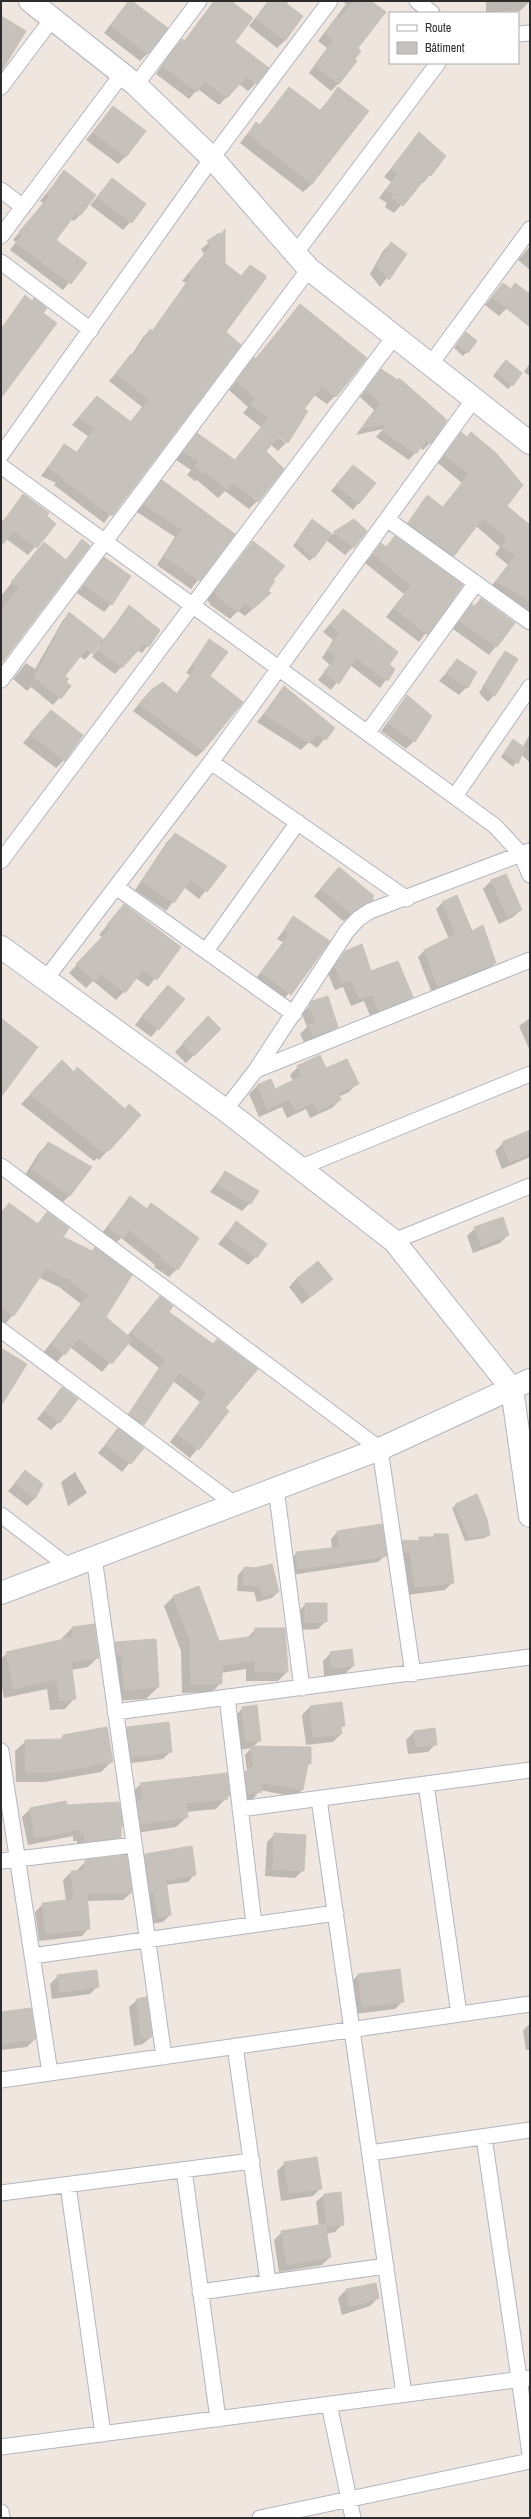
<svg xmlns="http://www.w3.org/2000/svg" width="531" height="2519" viewBox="0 0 531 2519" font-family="'Archivo Narrow',sans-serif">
<rect width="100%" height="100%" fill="#eee6df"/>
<path fill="#0003" d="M124 1H131L148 53 140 61 104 33 127 3Z
M214 1H229L234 42 256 83 248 91 239 84 219 105 198 89 189 99 156 74 174 48 182 40 184 41Z
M268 1H289L286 4 285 40 277 48 249 26Z
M342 1H369L357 49 339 83 331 91 309 73 327 48 318 41 346 4Z
M486 1H529V2L520 11 486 12Z
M289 88 319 111 338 89 312 184 303 192 240 143 256 123 259 125Z
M113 107 126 156 118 164 86 140Z
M419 133 430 175 423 183 421 182 394 213 385 207 387 203 379 198 391 182 384 177Z
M64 172 81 214 74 221 70 219 54 240 85 263 63 290 10 250 16 242 13 240 43 203 40 201Z
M112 180 145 205 123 230 90 205Z
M219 235 225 332 239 345 104 523 54 485 56 483 41 476 64 445 76 453 88 436 72 425 97 397 130 422 142 407 109 381 131 356 143 337 150 330 152 331 186 283 182 281 204 254 201 249Z
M391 243 405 254 380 287 370 274 383 251Z
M530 246V270L518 260Z
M503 284 507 308 499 316 485 305Z
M300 305 335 396 327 404 314 395 303 409 307 412 286 443 276 432 275 434 286 443 278 451 270 444 264 451 257 501 249 509 225 491 218 498 197 480 195 481 187 475 191 470 176 460 197 435 234 461 261 427 243 413 248 407 229 390Z
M462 337 467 352 463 356 454 348Z
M530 363V376L524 372Z
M502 365 512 385 508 389 493 376Z
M381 370 446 421 430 443 423 450 420 447 409 460 376 437 383 429 356 435 374 410 360 397Z
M461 433 467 437 471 433 505 506 530 527V617L486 593 508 565 495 554 500 547 476 526 445 563 401 532 427 497 442 508 462 483 438 463Z
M348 472 374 483 353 510 331 491Z
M163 481 234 534 191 589 157 565 175 537 137 512Z
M24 495 55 524 28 555 1 535V523Z
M312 520 332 535 354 520 353 547 345 555 326 540 310 561 293 546Z
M395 537 462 585 419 642 386 617 404 594 365 563 381 544 385 548Z
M82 540 1 663V596L37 551 65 561Z
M253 542 272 580 267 591 270 593 245 616 238 611 230 619 209 604 210 603 207 600Z
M104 559 111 604 104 612 77 593Z
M482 599 514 623 489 655 453 629 465 613Z
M129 606 159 630 142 653 137 650 115 674 92 657 100 645 98 644 85 660 79 656 64 677V682L70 686 53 705 31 687 27 691 13 679 26 663 35 669 63 620 69 613 103 640Z
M343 610 394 669 380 688 350 665 331 690 318 680 330 665 322 658 333 640 323 632Z
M209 640 203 751 196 757 133 711 144 698 176 694 190 675 186 673Z
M505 653 494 695 488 702 479 693 499 659Z
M457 661 467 687 459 695 439 681Z
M285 687 333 728 317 748 309 742 301 750 257 722Z
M408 696 414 741 406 749 381 731Z
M43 720 64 760 56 768 23 743Z
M530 734V763L521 754 513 767 501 757 513 740 522 748Z
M175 834 226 866 199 899 184 887 166 911 135 890 167 842Z
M339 868 372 900 364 908 343 921 314 896Z
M505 875 521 910 513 917 499 924 483 889 491 881Z
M442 903 495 963 489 969 432 993 418 957 424 951 449 939 436 909Z
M124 905 180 947 148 987 136 978 116 1000 93 981 86 988 69 973 103 938 99 935Z
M293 918 328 941 282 1002 254 981 283 942 277 939Z
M345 952 371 973 412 997 404 1005 371 1018 364 1001 351 1006 343 987 335 990 328 974Z
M160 994 158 1029 151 1037 135 1025Z
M313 1002 337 1027 329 1035 305 1044 300 1034 307 1027 302 1014Z
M208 1017 220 1029 186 1063 175 1052Z
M530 1018V1051L519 1026Z
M298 1067 326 1070 357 1084 349 1092 338 1097 340 1100 332 1108 310 1118 306 1109 287 1118 282 1107 259 1117 249 1094 257 1086 271 1080 275 1090 293 1081 290 1075Z
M77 1068 125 1110 140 1116 99 1160 97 1158 94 1161 21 1104 53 1071 73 1073Z
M530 1133V1157L502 1169 495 1151 503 1143Z
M48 1143 70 1195 59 1206 22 1180 38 1154Z
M225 1172 250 1203 242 1211 210 1192Z
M130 1197 146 1209 151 1204 177 1269 169 1277 154 1267 155 1265 121 1238 114 1245 102 1233Z
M9 1204 37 1224 47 1213 105 1318 127 1336 160 1297 228 1411 190 1458 170 1442 200 1402 173 1381 135 1432 122 1423 159 1368 127 1343 102 1372 70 1347 56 1363 43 1353 81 1304 59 1287 38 1277 13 1315 5 1324 1 1322V1212Z
M236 1222 256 1257 248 1265 218 1244Z
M475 1228 508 1235 500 1243 473 1253 467 1236Z
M296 1279H332L302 1304 289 1287Z
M62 1388 59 1422 51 1430 37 1419Z
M118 1430 142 1448 122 1472 98 1453Z
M25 1472 42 1485 34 1499 27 1506 8 1491Z
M75 1472 87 1493 68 1506 61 1482Z
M456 1505 489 1535 485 1538 465 1541 452 1508Z
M338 1531 386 1555 378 1562 291 1575 289 1560 297 1553 332 1549 331 1539Z
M435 1535 453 1582 445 1590 407 1595 395 1549 403 1541 416 1542 420 1538H431Z
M244 1568 278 1592 272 1598 257 1602 254 1592 237 1591 238 1575Z
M173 1597 218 1643 247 1638 256 1629 287 1672 278 1681H246V1669L221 1673V1683L212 1692 182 1693 181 1651 164 1606Z
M306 1604 326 1621 318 1629 298 1630V1612Z
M72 1628 98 1657 88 1667 71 1670 75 1698 65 1709 50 1710 47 1689 4 1698 1 1683V1659L7 1653 63 1641 62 1638Z
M115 1643 158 1687 146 1699 113 1701 104 1654Z
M331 1653 353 1666 345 1674 324 1676 323 1661Z
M341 1704 344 1725 340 1729 341 1734 333 1742 306 1745 302 1715 310 1707Z
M243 1708 260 1740 253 1747 310 1763 306 1767 302 1790 295 1797 260 1790 253 1799 241 1801 238 1780 247 1771 245 1755 251 1748 238 1750 235 1716Z
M127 1728 171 1751 163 1759 123 1764 119 1736Z
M414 1732 436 1744 428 1752 408 1754 406 1740Z
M63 1736 112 1761 101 1772 44 1782H16L15 1751 26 1741 60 1740Z
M141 1784 229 1795 216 1809 186 1812 187 1817 176 1827 130 1834V1794Z
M66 1806 120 1828V1837L112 1845 77 1849V1841H73V1836L28 1845 22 1817 30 1809Z
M275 1834 303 1870 295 1878 265 1876 267 1842Z
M145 1855 195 1874 188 1882 166 1885 170 1915 163 1922 151 1924 138 1862Z
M86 1861 131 1893 123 1900 87 1901 89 1928 82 1936 39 1941 35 1912 43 1904 66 1901 63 1880 71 1872H78V1869Z
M358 1975 403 2001 395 2009 354 2014 350 1983Z
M58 1976 98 1986 90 1994 52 1999 50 1984Z
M137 2000 151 2037 143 2044 134 2046 129 2007Z
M1 2013 35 2039 27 2047 1 2050Z
M530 2024V2050H526L523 2030Z
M285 2163 321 2188 313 2196 281 2201 277 2171Z
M324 2195 343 2224 335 2232 326 2234 330 2257 322 2265 279 2272 274 2240 282 2232 319 2226 316 2202Z
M346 2290 378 2298 370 2306 342 2315 338 2298Z"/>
<path fill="#c6c1ba" stroke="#c9c2b8" d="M129 1H132L168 28 148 54 111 25Z
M214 1H231L253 18 235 42 269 68 256 84 247 76 227 98 205 81 197 92 163 66 182 39 185 41Z
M269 1H283L303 16 285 41 256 18Z
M354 1H371L386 12 358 48 361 51 355 59 357 61 339 84 315 65 334 40 325 33 337 17 340 19Z
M1 16 26 31 1 72Z
M289 87 321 111 338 87 369 111 312 184 248 134 256 122 260 125Z
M113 106 146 131 126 157 93 132Z
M419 132 446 156 431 176 429 174 403 206 392 198 394 195 386 190 398 174 391 169Z
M64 170 96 195 81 215 77 212 56 240 87 263 71 284 16 243 22 235 19 232 50 196 47 194Z
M112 178 146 204 132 223 97 197Z
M225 229V264L220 259 241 276 250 265 265 275 266 278 226 332 241 345 112 516 61 478 62 476 48 468 64 444 78 453 94 428 79 417 97 396 131 422 149 400 116 373 131 354 133 357 150 329 153 331 192 275 189 273 211 246 207 241 219 233 220 235Z
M391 242 407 254 389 280 377 266Z
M503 283 511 289 515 283 530 294V327L492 297Z
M25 295 32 301 34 298 47 308 43 313 57 323 1 398V329Z
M300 304 367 358 336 397 322 386 304 409 308 411 288 443 279 436 266 451 284 469 258 502 233 482 227 490 206 472 204 474 195 466 199 461 183 452 197 433 235 460 258 431 269 418 251 404 256 398 236 381 254 357 256 359Z
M466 332 477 341 468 353 457 344Z
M506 360 522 373 513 386 496 372Z
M381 369 398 380 399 378 447 420 431 444 427 440 416 454 382 430 388 423 361 429 381 403 366 389Z
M461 432 467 437 471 432 496 453 523 485 507 506 530 525V601L496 581 515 556 502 546 507 538 483 518 454 556 408 523 427 495 443 507 469 474 445 455Z
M353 465 376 483 359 504 336 485Z
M162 480 235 534 200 581 164 556 182 529 144 504Z
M23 494 49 513 47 516 56 524 37 548 14 531 1 546V525Z
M312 519 332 534 314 558 296 542Z
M354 519 367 531 354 548 333 532Z
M395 536 463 585 428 635 394 608 411 585 373 554 381 543 386 547Z
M82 539 90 546 1 664V611L19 588 11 582 44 542 66 560Z
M253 541 285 566 273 580 275 581 268 591 271 593 253 609 245 602 238 612 216 596 218 594 214 592Z
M104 557 131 576 112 605 84 585Z
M481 598 515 623 497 647 460 621 472 603 474 608Z
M129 605 160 630 149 647 144 644 122 668 98 650Z
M343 609 398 652 389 665 395 669 388 681 356 658 339 684 324 672 336 657 328 650 340 632 330 625Z
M69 612 103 639 93 654 86 649 65 676 69 679 66 682 71 686 61 699 34 677Z
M209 639 228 652 210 676 243 702 203 751 139 704 151 690 163 682 177 694 196 668 192 665Z
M505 651 518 659 495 696 485 686Z
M457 659 477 672 468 688 446 673Z
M284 686 335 728 326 740 317 735 309 743 264 714Z
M407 695 432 716 415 742 388 723Z
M51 710 83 735 65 761 30 734Z
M513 739 525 748 518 764 504 753Z
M175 833 227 866 207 892 191 879 174 903 142 881Z
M339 867 373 895V900L351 913 321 888Z
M506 874 522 910 507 917 491 880Z
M457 895 472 931 483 925 496 963 438 987 424 950 456 934 442 902Z
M124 904 181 947 157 980 143 970 125 993 101 974 94 981 76 964 110 929 106 926Z
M293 916 330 941 291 995 261 972 290 934 284 930Z
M362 944 371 971 398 961 413 997 379 1011 372 994 359 999 351 979 342 983 335 966 345 951Z
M168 985 185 999 159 1030 142 1016Z
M328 996 338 1027 314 1037 308 1025 316 1023 309 1005 312 1001Z
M208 1016 221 1029 194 1056 182 1044Z
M1 1018 38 1047 1 1097Z
M320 1055 326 1068 347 1059 359 1084 338 1093 341 1100 318 1111 314 1102 295 1111 290 1099 267 1109 257 1085 271 1079 275 1089 302 1076 297 1066Z
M62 1060 74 1072 77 1067 125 1109 129 1104 141 1115 109 1151 106 1149 104 1153 30 1094Z
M530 1130V1153L510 1162 502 1142Z
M48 1142 92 1167 70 1196 32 1169Z
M225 1171 259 1191 251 1204 217 1184Z
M130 1196 147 1209 151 1203 199 1238 178 1270 161 1259 162 1257 129 1230 123 1238 110 1229 112 1227 109 1225Z
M9 1203 38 1224 47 1212 69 1228 63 1237 92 1251 95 1247 132 1275 106 1317 132 1339 112 1364 78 1338 65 1355 51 1344 89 1295 68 1279 46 1268 14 1316 1 1307V1214Z
M503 1217 509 1235 481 1246 474 1227Z
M236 1221 267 1244 257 1258 226 1236Z
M318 1261 333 1279 311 1297 296 1279Z
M160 1296 173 1306 169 1312 213 1344 217 1339 258 1369 225 1408 229 1411 199 1450 177 1434 207 1394 180 1372 144 1425 129 1414 166 1360 131 1332Z
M1 1348 27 1364 1 1406Z
M62 1387 78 1399 60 1423 44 1411Z
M118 1428 144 1448 131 1464 105 1445Z
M25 1470 43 1484 35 1499 15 1483Z
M477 1494 487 1519 490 1535 469 1538 455 1504Z
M382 1524 387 1556 298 1569 296 1552 340 1547 337 1531Z
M434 1534H448L454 1583 415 1587 410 1552 404 1553 403 1540 419 1541V1537H434Z
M272 1564 279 1592 263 1596 260 1586 243 1585 244 1567 255 1568Z
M199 1586 219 1641 255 1636V1628H285L288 1672H255V1660L222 1665V1684H191L190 1641 173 1596Z
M305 1603H327V1622H305Z
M94 1624 99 1658 71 1662 76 1699 60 1701 57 1679 14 1689 6 1652 73 1637 72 1627Z
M156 1639 159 1687 124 1690 122 1654 117 1655 115 1642Z
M352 1649 354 1666 332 1668 330 1652Z
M342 1702 345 1726H341L342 1734 313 1737 310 1706Z
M257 1705 261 1741 246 1742 242 1707Z
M169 1722 172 1752 131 1757 127 1727Z
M107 1727 113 1762 55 1772H26L25 1740 63 1739V1735Z
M435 1728 437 1745 416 1747 414 1731Z
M251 1746 311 1747V1764H308L303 1790 260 1782 262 1792 248 1794 245 1771H248V1768L254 1767Z
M227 1773 230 1796H227L228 1799 186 1803 188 1817 140 1824 137 1801H143L140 1783Z
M66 1801 67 1805 119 1802 123 1826 121 1827V1837L85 1842V1833L81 1834V1829L35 1838 30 1808Z
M274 1833 306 1835 304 1871 273 1869Z
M192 1846 196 1875 166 1880 171 1915 158 1917 154 1893H150L145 1854Z
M127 1855 132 1893 87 1894 90 1929 46 1934 42 1903 74 1899 71 1871 85 1870V1860Z
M400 1969 404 2002 362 2007 358 1974Z
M97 1970 99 1987 60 1992 57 1975Z
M147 1997 152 2037 141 2038 137 1999Z
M31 2008 36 2039 1 2044V2012Z
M317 2157 322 2189 289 2193 284 2162Z
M341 2192 344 2225 327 2227 324 2194Z
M325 2224 331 2257 287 2265 281 2231Z
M376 2283 379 2298 350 2307 346 2289Z"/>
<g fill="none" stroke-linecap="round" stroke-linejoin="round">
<defs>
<path id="street" d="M417 1 432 13
M518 34 530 33
M136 85 199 1
M1 87 52 19
M1 190 23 207
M1 236 122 74
M295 254 438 63
M1 262 91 330
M430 365 530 229
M1 455 212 158 330 1
M1 466 495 826 521 854 530 875
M388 520 530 622
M1 680 309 269
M368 732 476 583
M211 762 407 899
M455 796 530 687
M1 861 394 337
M116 887 294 1014
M206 951 298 822
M45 980 211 762 474 399
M256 1070 347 931 358 919 370 911 529 851
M225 1110 256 1070 530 960
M1 1166 380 1449 413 1674
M299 1168 530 1074
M394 1241 530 1186
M1 1330 233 1503
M276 1488 302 1688
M1 1515 69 1567
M94 1557 164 2057
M227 1697 254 1924
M115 1712 530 1657
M1 1751 50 2073
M426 1784 459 2014
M319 1799 404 2394
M240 1809 530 1770
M1 1861 134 1845
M32 1956 336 1913
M235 2046 268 2281
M1 2080 530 2004
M484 2137 530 2454
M370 2153 530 2130
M184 2170 218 2419
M68 2185 103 2434
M1 2193 252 2161
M200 2292 386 2266
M329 2404 353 2518
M1 2447 530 2378
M1 2512 2 2518
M260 2518 530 2461"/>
<path id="secondary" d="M30 1 136 85 212 158 309 269 530 443
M1 947 225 1110 394 1241 512 1389 530 1516
M1 1593 380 1449 530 1380"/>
</defs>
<use href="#street" stroke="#b2b6c0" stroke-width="17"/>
<use href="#secondary" stroke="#b2b6c0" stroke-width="24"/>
<use href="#street" stroke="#fff" stroke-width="15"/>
<use href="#secondary" stroke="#fff" stroke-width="22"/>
</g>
<rect width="531" height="2519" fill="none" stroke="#2c2c2c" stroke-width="4"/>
<rect x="389" y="12" width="130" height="52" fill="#ffffff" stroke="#ababab"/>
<rect x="397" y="25" width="20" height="6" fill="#ffffff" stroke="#ababab"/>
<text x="425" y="32" font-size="12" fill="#2c2c2c">Route</text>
<rect x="397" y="42" width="20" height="12" fill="#c6c1ba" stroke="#ababab"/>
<text x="425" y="52" font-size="12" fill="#2c2c2c">Bâtiment</text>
</svg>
